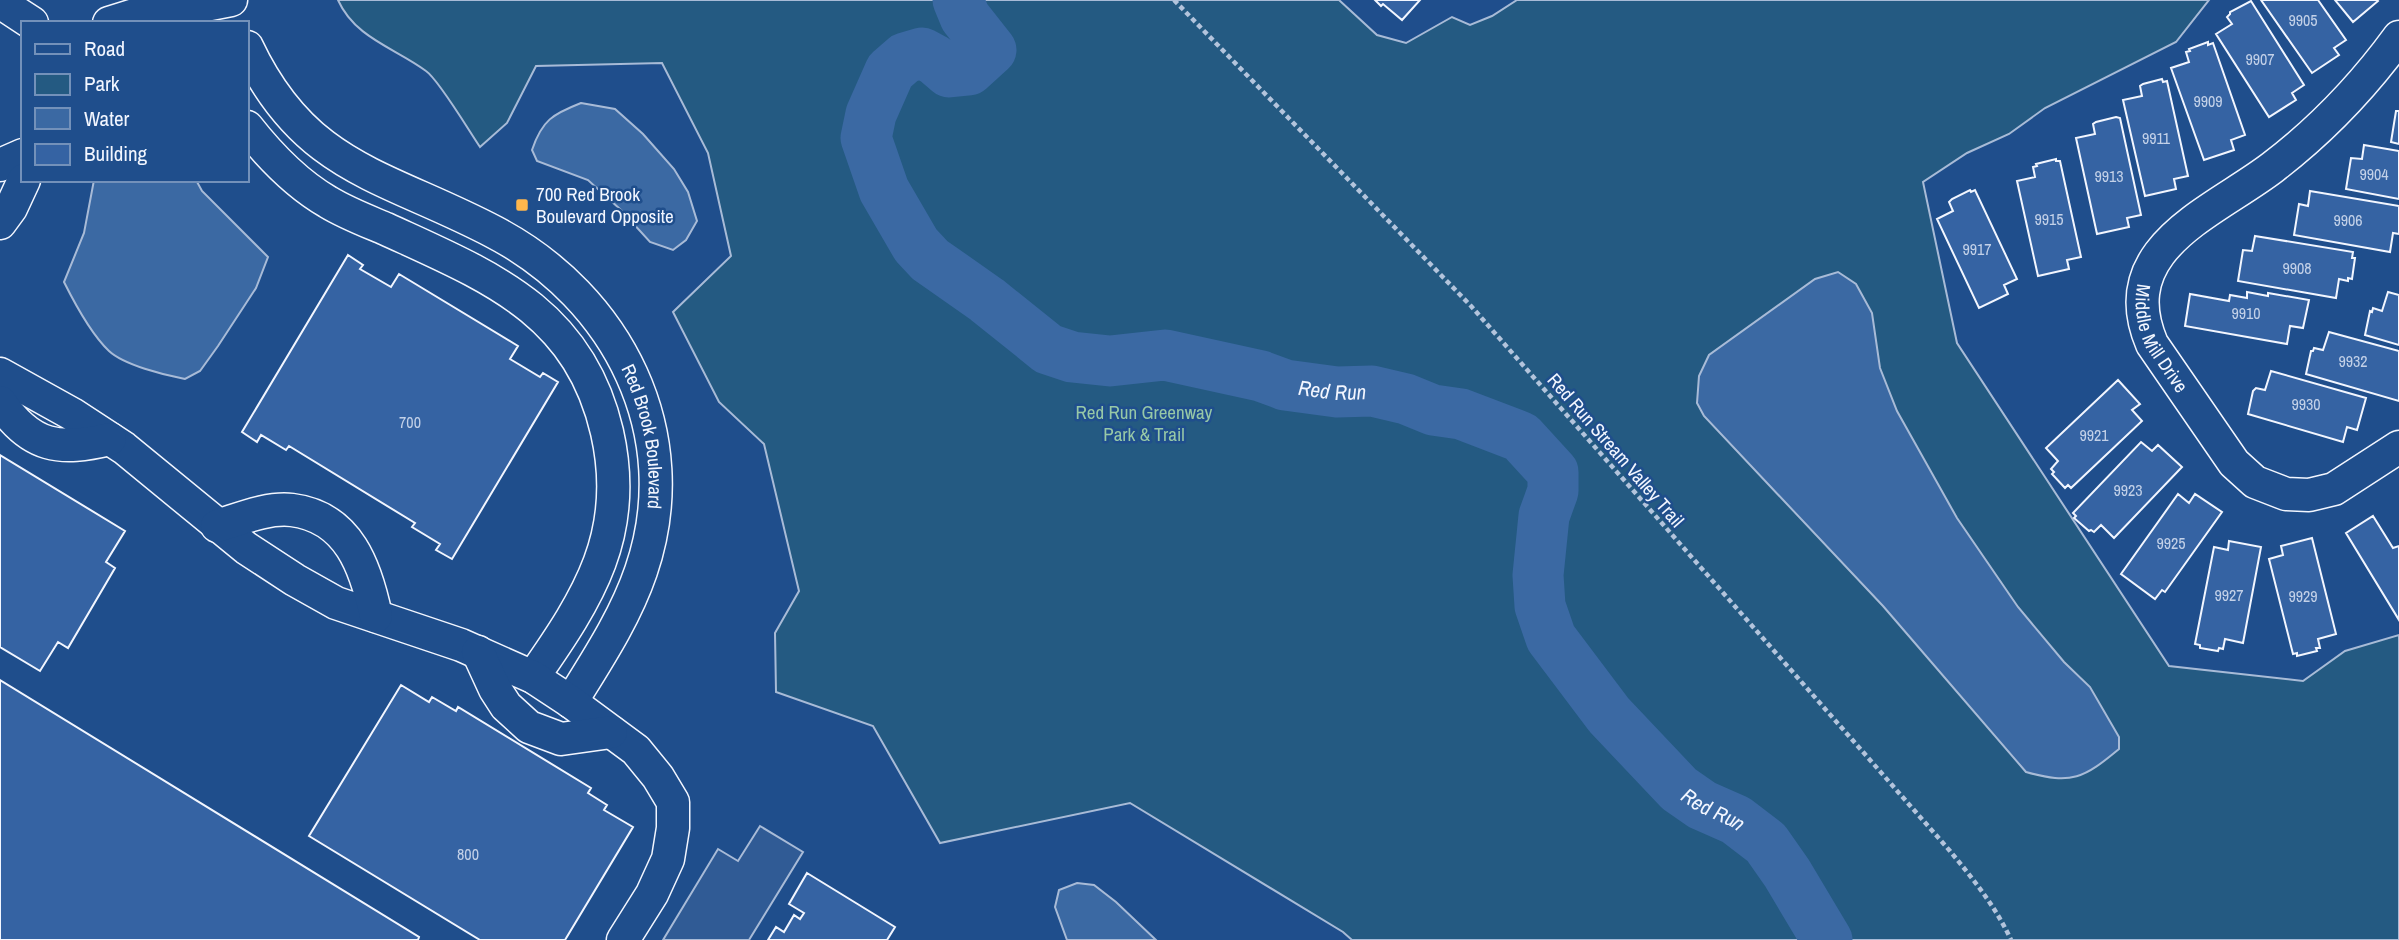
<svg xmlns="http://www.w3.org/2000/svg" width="2399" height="940" viewBox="0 0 2399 940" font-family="'Archivo Narrow',sans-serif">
<rect width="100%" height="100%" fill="#1f4e8c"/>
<path fill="#245a82" stroke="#a8bbd7" stroke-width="2" d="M338 0H1339L1377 35 1406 43 1452 17 1470 25 1492 16 1517 0H2209L2176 42 2045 108 2009 134 1967 153 1923 182 1957 343 2169 666 2303 681 2345 651 2399 635V940H1352L1343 932 1130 803 940 843 873 726 776 692 775 633 799 591 764 444 719 402 673 312 731 256 708 153 662 63 536 66 507 123 480 147C469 131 439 80 426 71 395 48 355 38 338 0Z"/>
<path fill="#305b95" stroke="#a8bbd7" stroke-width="2" d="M760 826 803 852 749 940H663L718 849 738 861Z"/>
<path fill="#3b69a3" stroke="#a8bbd7" stroke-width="2" d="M581 103 615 109 643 134 674 169 688 192 697 221 686 240 673 250 650 242 621 210 588 180 537 161 532 150C542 120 553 114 581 103Z
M94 180H196L202 191 268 257 256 288 218 346 200 371 185 379C164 375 124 365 109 351 92 335 74 302 64 282L84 233Z
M1838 272 1856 284 1872 313 1880 368 1897 411 1957 518 2018 607 2064 662 2090 687 2119 737V749C2084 778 2072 785 2026 772L1883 606 1704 416 1697 403 1699 376 1709 355 1815 279Z
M1077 883 1094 885 1116 902 1156 940H1067L1055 907 1059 890Z"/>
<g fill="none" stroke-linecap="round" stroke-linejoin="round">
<path stroke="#3b69a3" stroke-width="51" id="s1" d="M958 0 965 17 991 50 969 70 949 72 935 60 922 53 905 58 890 71 871 114 866 138 884 190 916 245 930 260 987 300 1048 349 1072 357 1110 361 1165 355 1261 376 1285 385 1337 392 1372 391 1406 399 1433 410 1461 414 1521 437 1553 472V491L1544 516 1538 575 1540 606 1551 638 1609 715 1679 789 1702 805 1736 820 1766 843 1787 873 1827 940"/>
</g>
<path fill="#3563a3" stroke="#f2f6ff" stroke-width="2" d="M1375 0H1420L1402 20 1383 4 1381 6Z
M2261 0H2318L2346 40 2334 48 2339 55 2312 73Z
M2335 0H2377L2378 1 2353 22Z
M2251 1 2304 85 2292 93 2296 100 2269 117 2216 34 2232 24 2227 17 2230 14V12Z
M2208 42V45L2213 43 2245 135 2231 140 2234 150 2204 160 2171 68 2189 62 2186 52 2190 51 2189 49Z
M2162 79 2163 82 2167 81 2188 176 2174 179 2176 189 2145 196 2123 100 2142 96 2140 86 2143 84Z
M2396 111H2399V144L2391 142Z
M2116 117 2120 118 2141 215 2127 218 2129 227 2097 234 2076 138 2095 134 2093 124 2096 122Z
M2364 145 2399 151V199L2346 189 2351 158 2362 159Z
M2056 159V161H2060L2081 257 2067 260 2069 269 2038 276 2017 181 2035 177 2033 167 2037 166 2036 164Z
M1970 190 1971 192 1975 190 2017 279 2004 285 2008 294 1979 308 1937 219 1953 211 1949 202 1952 199Z
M2310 191 2399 206V234L2393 233 2390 252 2294 235 2299 204 2308 206Z
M2255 236 2353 252 2352 258H2355L2352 279 2348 278V281L2339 279 2336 298 2238 281 2243 250 2252 251Z
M348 255 363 265 360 269 391 287 399 274 518 346 510 359 540 377 543 373 558 382 452 559 436 550 440 544 412 527 415 523 289 446 286 450 261 435 257 442 242 432Z
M2247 292 2268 296V293L2309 300 2303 328 2290 326 2287 344 2185 326 2190 294 2229 301 2230 295 2247 298Z
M2388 292 2399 295V345L2365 335 2370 311 2372 312 2373 308 2382 311Z
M2329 332 2399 351V401L2306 374 2311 351H2313L2314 348 2323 350Z
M2271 371 2366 398 2357 430 2347 427 2343 442 2248 414 2253 391 2256 388 2265 390Z
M2118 380 2140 404 2132 410 2142 421 2071 488 2068 485 2065 488 2052 474 2054 472 2051 469 2058 461 2046 448Z
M2141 442 2152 451 2158 445 2182 467 2114 538 2101 525 2094 532 2091 530 2089 531 2074 518 2076 516 2073 513Z
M0 455 125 531 106 562 115 568 68 648 58 642 40 671 0 647Z
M2178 494 2189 503 2195 494 2222 512 2165 592 2162 590 2155 599 2121 574Z
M2373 516 2393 548 2399 546V620L2346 533Z
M2312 538 2336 634 2318 639 2320 648H2316L2317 651 2297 656V653L2293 654 2269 559 2283 555 2281 546Z
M2229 541 2261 547 2243 643 2225 639 2223 649 2219 648 2218 651 2200 648V645L2195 644 2214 547 2228 550Z
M0 680 419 937 418 940H0Z
M401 685 429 702 432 697 456 711 458 707 591 788 588 793 607 805 604 810 633 827 565 940H480L309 836Z
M807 873 895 927 887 940H768L776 927 784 932 794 915 800 919 804 913 789 904Z"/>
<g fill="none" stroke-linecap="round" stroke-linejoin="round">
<defs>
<g id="minor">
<path d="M0 2 32 23"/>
<path d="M109 23 160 7 190 8 231 0"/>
<path id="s2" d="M2399 37C2364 85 2320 131 2273 167 2213 213 2111 248 2152 344L2234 463 2255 482 2286 494 2309 495 2334 489 2399 447"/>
<path id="s3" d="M247 47C305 170 386 175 494 232 618 297 688 434 641 571 625 618 597 660 571 702"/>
<path d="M247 127C269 155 297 184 328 202 346 213 367 221 386 229 488 276 579 310 607 432 630 533 589 597 533 677"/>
<path d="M0 165 23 155"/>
<path d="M0 223 11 208 24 180"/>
<path d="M0 374 72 414 124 448 246 548 295 580 336 603 461 645 533 677 571 702 636 750 658 777 673 802V828L668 859 652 894 623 940"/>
<path d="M0 402C31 448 60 451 110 439"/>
<path d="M217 526C240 519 268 507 292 510 349 517 366 568 376 616"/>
<path d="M478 652 495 689 506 706 529 727 561 739 611 732"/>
</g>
</defs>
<use href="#minor" stroke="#f2f6ff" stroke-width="35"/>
<path stroke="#b3c4dc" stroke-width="4.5" stroke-dasharray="5 3.5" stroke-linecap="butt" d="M1174 0 1471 306 1950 851C1973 879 1996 907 2011 940"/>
<use href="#minor" stroke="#1f4e8c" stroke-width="32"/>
</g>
<rect fill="#ffb74d" stroke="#1f4e8c" stroke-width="2.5" x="515" y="198" width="14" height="14" rx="3.5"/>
<g text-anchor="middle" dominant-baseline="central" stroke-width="5" stroke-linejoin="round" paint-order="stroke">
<g font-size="16" fill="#c3d1e8">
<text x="2303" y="20">9905</text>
<text x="2260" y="59">9907</text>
<text x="2208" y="101">9909</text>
<text x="2156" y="138">9911</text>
<text x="2374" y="174">9904</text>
<text x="2109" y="176">9913</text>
<text x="2049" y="219">9915</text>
<text x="2348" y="220">9906</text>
<text x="1977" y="249">9917</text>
<text x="2297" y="268">9908</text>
<text x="2246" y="313">9910</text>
<text x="2353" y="361">9932</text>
<text x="2306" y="404">9930</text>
<text x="410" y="422">700</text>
<text x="2094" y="435">9921</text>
<text x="2128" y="490">9923</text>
<text x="2171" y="543">9925</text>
<text x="2229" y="595">9927</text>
<text x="2303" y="596">9929</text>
<text x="468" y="854">800</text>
</g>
<g font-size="19" fill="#f2f6ff" stroke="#1f4e8c" text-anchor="start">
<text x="536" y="194">700 Red Brook<tspan x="536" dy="22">Boulevard Opposite</tspan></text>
</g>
<g font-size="19" fill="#f2f6ff" stroke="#1f4e8c">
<text stroke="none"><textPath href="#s2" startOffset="418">Middle Mill Drive</textPath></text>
<text stroke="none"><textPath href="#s3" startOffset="583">Red Brook Boulevard</textPath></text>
<text transform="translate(1616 450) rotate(49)">Red Run Stream Valley Trail</text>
</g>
<g font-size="19" fill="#97c8a6" stroke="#1f4e8c">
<text x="1144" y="412">Red Run Greenway<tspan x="1144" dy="22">Park &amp; Trail</tspan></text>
</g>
<g font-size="21" font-style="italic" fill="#f2f6ff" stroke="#1f4e8c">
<text stroke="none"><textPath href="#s1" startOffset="830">Red Run</textPath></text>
<text stroke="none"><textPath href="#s1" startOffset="1482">Red Run</textPath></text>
</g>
</g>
<rect x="21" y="21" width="228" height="161" fill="#1f4e8c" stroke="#7391ba" stroke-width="2"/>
<rect x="35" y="44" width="35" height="10" fill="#1f4e8c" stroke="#7391ba" stroke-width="2"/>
<text x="84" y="56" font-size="21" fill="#f2f6ff">Road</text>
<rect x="35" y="74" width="35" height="21" fill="#245a82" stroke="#7391ba" stroke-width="2"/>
<text x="84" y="91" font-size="21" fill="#f2f6ff">Park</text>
<rect x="35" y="108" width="35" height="21" fill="#3b69a3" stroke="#7391ba" stroke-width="2"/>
<text x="84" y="126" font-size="21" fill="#f2f6ff">Water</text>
<rect x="35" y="144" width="35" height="21" fill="#3563a3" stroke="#7391ba" stroke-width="2"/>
<text x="84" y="161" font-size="21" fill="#f2f6ff">Building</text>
</svg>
